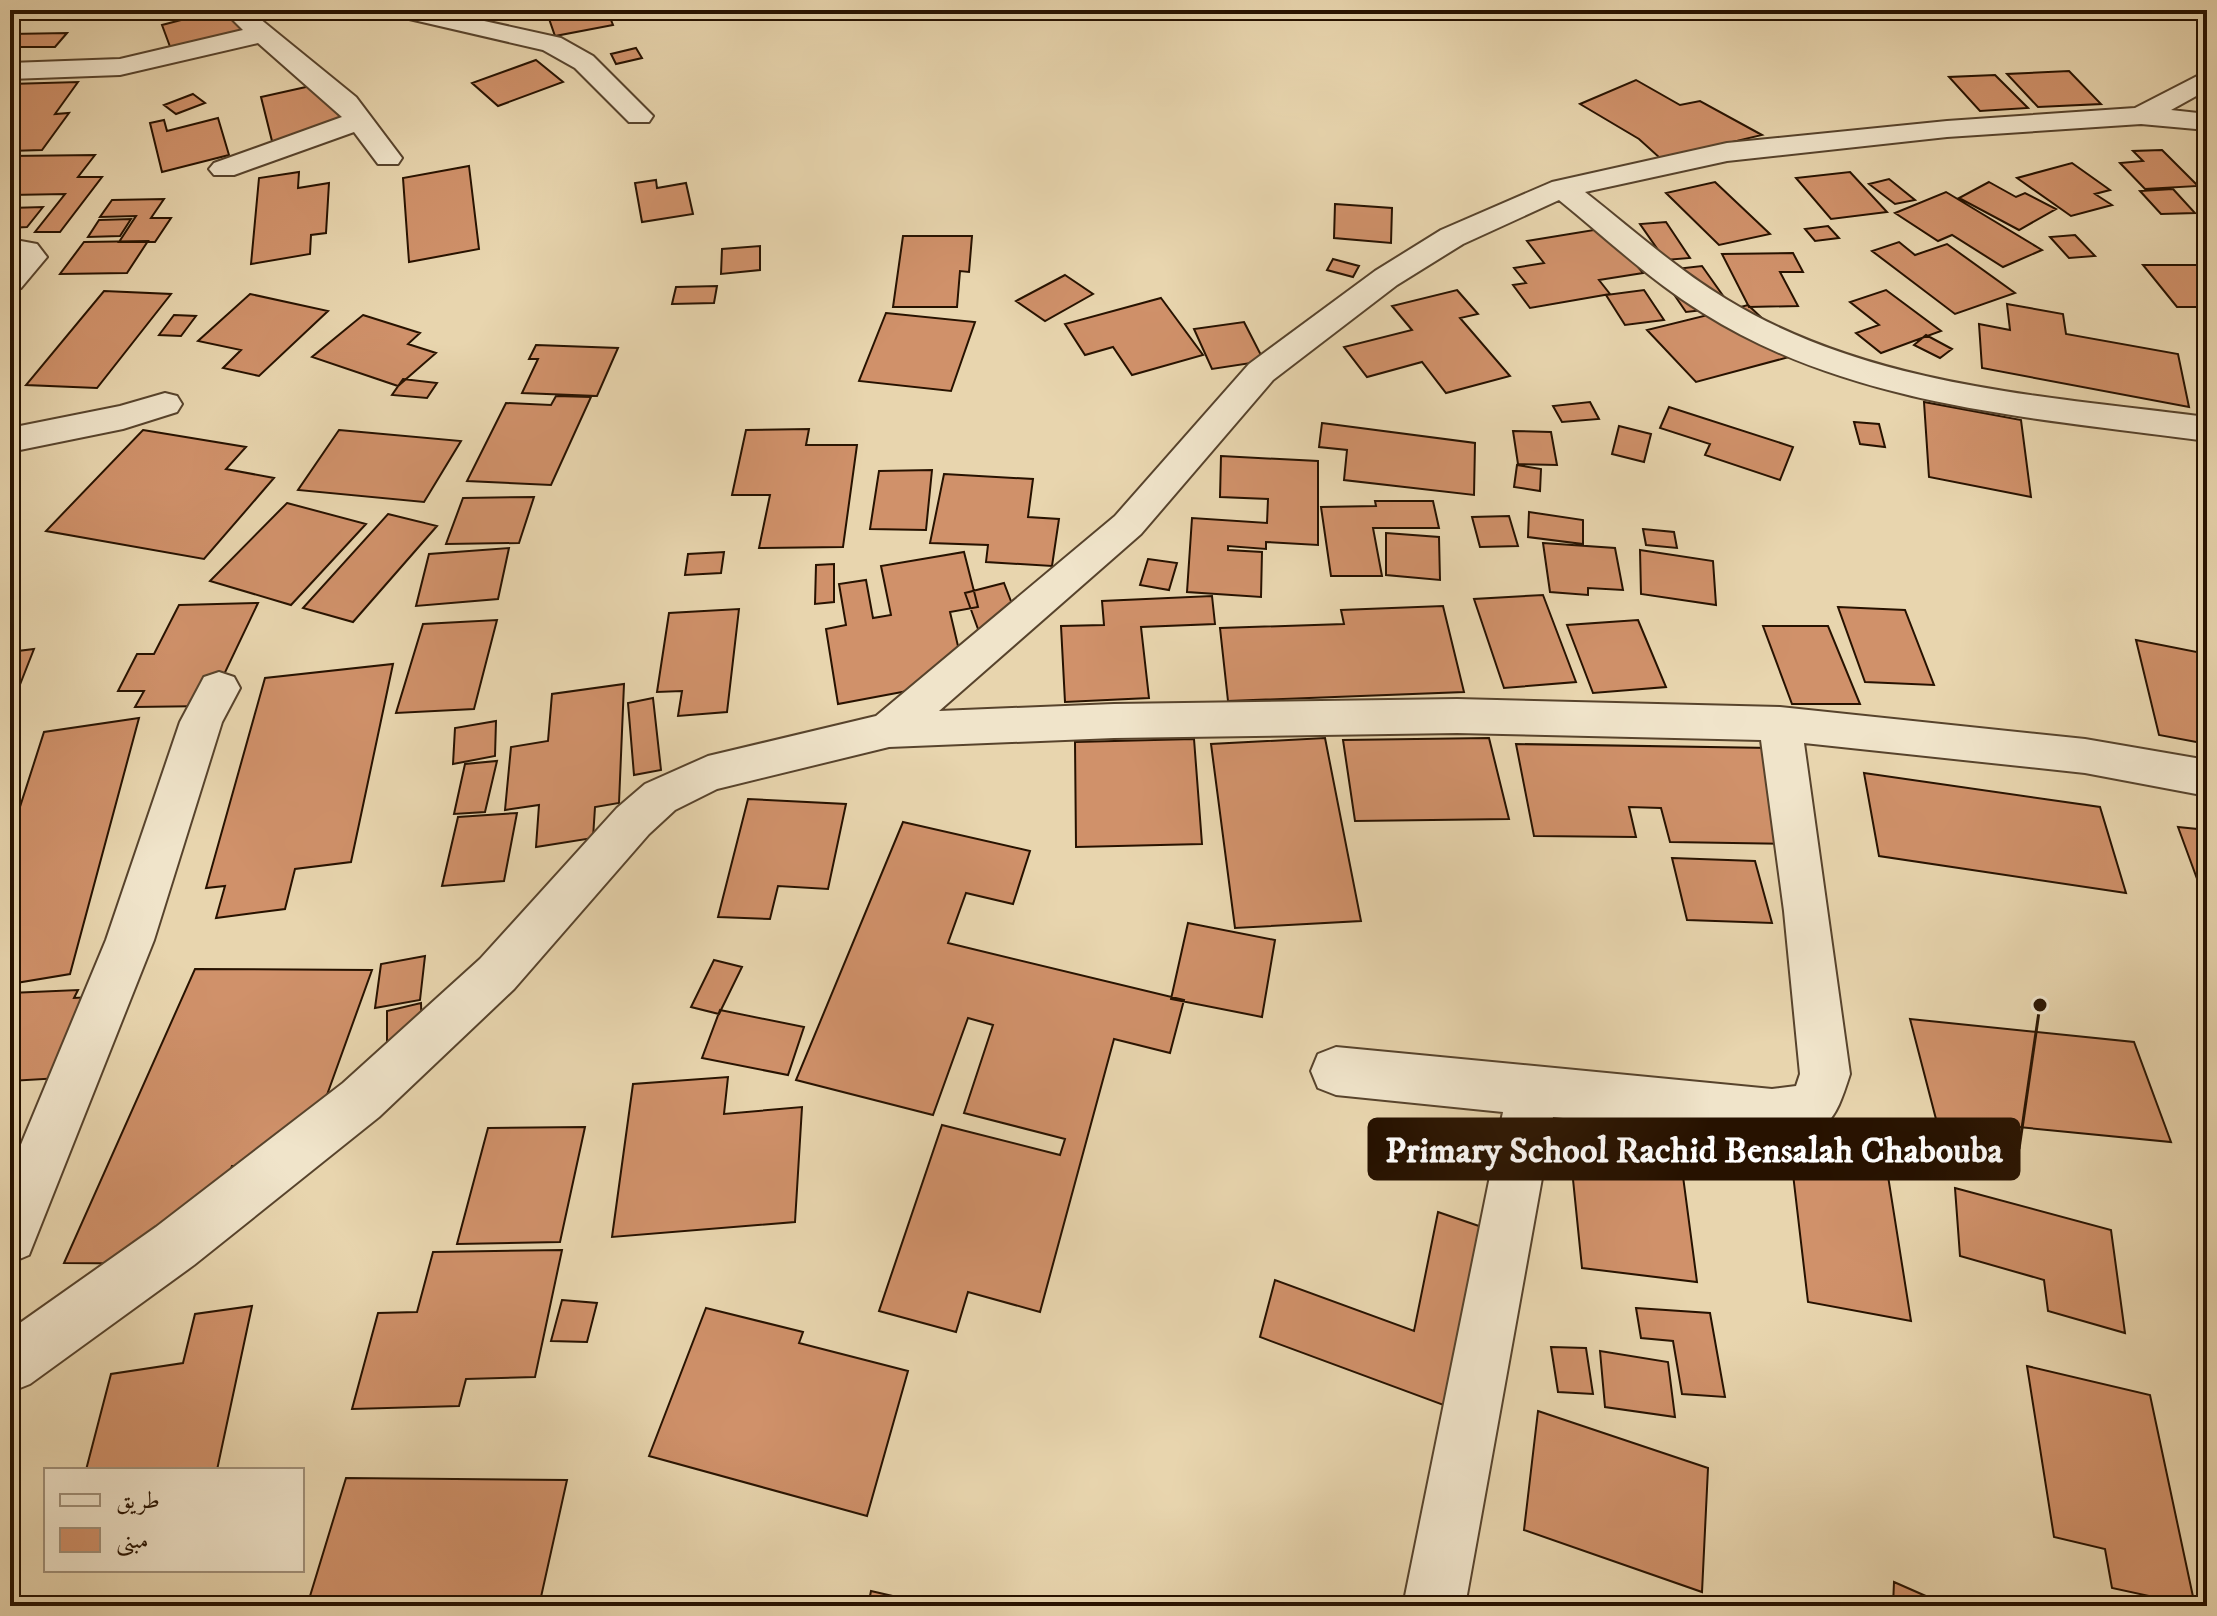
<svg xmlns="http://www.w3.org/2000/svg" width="2217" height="1616" viewBox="0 0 2217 1616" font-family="'IM FELL DW Pica',Amiri,serif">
<rect width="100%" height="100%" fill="#e8d5ae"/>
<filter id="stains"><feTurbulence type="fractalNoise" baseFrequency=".0025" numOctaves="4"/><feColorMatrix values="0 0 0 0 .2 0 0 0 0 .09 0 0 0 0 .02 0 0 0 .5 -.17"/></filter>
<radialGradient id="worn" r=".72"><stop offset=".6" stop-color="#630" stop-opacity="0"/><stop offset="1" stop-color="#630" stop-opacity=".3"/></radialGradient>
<path fill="#d0916a" stroke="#271200" stroke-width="2" d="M236 10 248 40 172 52 162 25 181 20 178 11Z
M546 10H607L613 25 555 36Z
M67 33 55 47H20L10 58V34Z
M636 48 642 58 616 64 611 54Z
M536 60 563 82 498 106 472 83Z
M2069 71 2101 104 2038 107 2007 74Z
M1995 75 2028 108 1980 111 1949 77Z
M1636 80 1680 105 1700 101 1762 135 1661 159 1639 139 1580 104Z
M333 81 347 127 273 145 261 97Z
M78 82 55 114 69 113 42 150 10 151V84Z
M193 94 205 103 176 114 164 105Z
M218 118 229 155 162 172 150 123 164 120 167 131Z
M2162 150 2198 186 2145 189 2120 163 2143 161 2133 151Z
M95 155 78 177H102L60 232H35L65 194 10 195V156Z
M2072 163 2110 190 2095 194 2112 205 2071 216 2017 178Z
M469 166 479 249 409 262 403 178Z
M299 172 298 188 329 183 326 233 311 235 310 254 251 264 259 178Z
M1850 172 1887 212 1831 219 1796 178Z
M1889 179 1915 200 1895 204 1869 184Z
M656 180 657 188 686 183 693 214 642 222 635 183Z
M1715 182 1770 234 1719 245 1666 193Z
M1989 182 2016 197 2025 193 2056 209 2019 230 1959 198Z
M2173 189 2195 213 2161 214 2140 191Z
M1946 192 2042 250 2003 267 1952 235 1938 241 1895 213Z
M164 199 151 218H171L155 242H119L136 216 100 217 112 200Z
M1335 204 1392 208 1391 243 1334 238Z
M43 207 27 227 10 228V208Z
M131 219 120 236 88 237 99 220Z
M1666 222 1690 258 1665 260 1640 224Z
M1828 226 1839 238 1815 241 1805 229Z
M1606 228 1643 273 1599 280 1610 294 1530 308 1513 285 1526 283 1514 268 1544 263 1527 241Z
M2075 235 2095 256 2069 258 2050 237Z
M903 236H972L969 272 960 271 957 307H893Z
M148 241 127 273 60 274 84 242Z
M1899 242 1915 255 1947 244 2015 293 1955 314 1872 251Z
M760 246V270L721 274 722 249Z
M1793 253 1803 272H1780L1798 306 1749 307 1722 254Z
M1333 259 1359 266 1353 277 1327 270Z
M2143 265H2203L2207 269V307H2177Z
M1702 266 1731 307 1686 312 1658 271Z
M1065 275 1093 294 1045 321 1016 301Z
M717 286 714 303 672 304 676 287Z
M1457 290 1478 314 1460 318 1510 376 1446 393 1422 362 1367 377 1344 347 1412 330 1392 306Z
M1644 290 1664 320 1625 325 1606 295Z
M1886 290 1941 331 1881 353 1856 333 1879 325 1850 302Z
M104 291 171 294 97 388 26 385Z
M250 294 328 311 259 376 223 368 241 350 198 341Z
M1161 298 1203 355 1132 375 1113 347 1085 355 1065 324Z
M2007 304 2063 314 2066 334 2178 354 2189 407 1982 368 1979 324 2010 330Z
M1748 305 1800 354 1696 382 1647 330Z
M886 313 975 322 951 391 859 381Z
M174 315 196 316 181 336 159 335Z
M363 315 420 333 408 344 436 353 398 386 312 357Z
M1244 322 1264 361 1212 369 1194 329Z
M1926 335 1952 349 1940 358 1914 345Z
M536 345 618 348 597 396 522 393 538 359H529Z
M403 379 437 383 427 398 392 395Z
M556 396 591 397 551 485 467 481 506 403 551 405Z
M1590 402 1599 419 1562 422 1553 406Z
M1924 402 2021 420 2031 497 1929 477Z
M1669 407 1793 447 1780 480 1705 455 1710 444 1660 428Z
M1854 422 1879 424 1885 447 1860 444Z
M1322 423 1475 443 1474 495 1344 480 1347 450 1319 447Z
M1619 426 1651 434 1644 462 1612 454Z
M809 429 806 445H857L843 547 759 548 770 495H732L746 430Z
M143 430 246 447 226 469 274 478 204 559 46 531Z
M339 430 461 441 424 502 298 490Z
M1513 431 1551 432 1557 465 1518 464Z
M1221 456 1318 461V545L1266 542V549L1228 546V550L1262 552 1261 597 1187 592 1192 518 1267 523 1268 499 1220 497Z
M1517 465 1541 469 1540 491 1514 487Z
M932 470 926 530 870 529 879 471Z
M944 474 1033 479 1028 517 1059 519 1052 566 986 562 988 545 930 543Z
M534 497 519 543 446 544 463 498Z
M1375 501H1433L1439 528H1373L1382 576H1331L1321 507 1376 506Z
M287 503 366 524 291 605 210 581Z
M1529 512 1583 520V544L1528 537Z
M388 514 437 526 353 622 303 608Z
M1509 516 1518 546 1480 547 1472 517Z
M1643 529 1674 532 1677 548 1646 545Z
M1386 533 1439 537 1440 580 1386 575Z
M1543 543 1615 548 1623 590 1588 588V595L1550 592Z
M509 548 498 599 416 606 429 554Z
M1640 550 1713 561 1716 605 1641 594Z
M724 552 721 573 685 575 688 554Z
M964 552 978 607 950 612 966 680 838 704 826 629 846 625 839 584 866 580 873 618 891 615 881 566Z
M1148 559 1177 563 1169 590 1140 585Z
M834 564V602L815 604 816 565Z
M1004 583 1022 630 982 640 965 593Z
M1543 595 1576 682 1504 688 1474 599Z
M1212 596 1215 624 1141 627 1149 698 1065 702 1061 626 1104 625 1102 601Z
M258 603 209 706 135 707 144 691H118L137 654H154L179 605Z
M1443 606 1464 692 1228 701 1220 628 1344 624 1341 610Z
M1838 607 1905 610 1934 685 1865 682Z
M739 609 727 712 678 716 682 691 657 692 669 613Z
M497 620 474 709 396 713 423 624Z
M1638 620 1666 687 1593 693 1567 625Z
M1763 626H1828L1860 704H1792Z
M2136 640 2207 654V744L2159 735Z
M34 649 10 710V652Z
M393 664 351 862 295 869 285 909 216 918 225 886 206 888 265 678Z
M624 684 619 803 595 807 593 838 536 847 539 805 505 810 511 747 548 741 552 694Z
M653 698 661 770 634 775 628 703Z
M139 718 70 974 10 984V838L44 732Z
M496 721 495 756 453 764 455 728Z
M1325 738 1361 921 1235 928 1211 744Z
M1489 738 1509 819 1355 821 1343 740Z
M1194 739 1202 844 1076 847 1075 742Z
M1516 744 1772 748 1804 844 1670 842 1661 808 1629 807 1636 837 1534 836Z
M497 761 485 812 454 814 465 764Z
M1864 773 2100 807 2126 893 1879 856Z
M748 799 846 804 828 889 778 886 770 919 718 917Z
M517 813 504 881 442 886 458 817Z
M903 822 1030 851 1013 904 966 893 948 943 1184 1000 1170 1053 1114 1039 1040 1312 968 1292 956 1332 879 1311 942 1125 1060 1155 1065 1139 964 1113 993 1025 968 1018 933 1115 796 1080Z
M2178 827 2207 830V906Z
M1672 858 1755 861 1772 923 1687 920Z
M1188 923 1275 940 1262 1017 1171 999Z
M425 956 420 1000 375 1008 381 964Z
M714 960 742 967 719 1014 691 1007Z
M195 969 372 970 301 1167 232 1166 194 1264 64 1263Z
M78 990 74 998 128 995 95 1076 10 1081V993Z
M421 1003 422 1037 387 1046V1011Z
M720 1010 804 1027 788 1075 702 1058Z
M1910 1019 2134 1042 2171 1142 1936 1119Z
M728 1077 724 1114 802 1107 795 1222 612 1237 633 1084Z
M1627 1111 1675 1116 1697 1282 1582 1268 1568 1130 1629 1136Z
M1688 1115 1738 1123 1743 1158 1692 1150Z
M585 1127 560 1242 457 1244 488 1128Z
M1789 1140 1885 1157 1911 1321 1808 1302Z
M1955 1188 2111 1230 2125 1333 2048 1311 2044 1280 1960 1256Z
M1438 1212 1514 1238 1484 1420 1260 1337 1275 1280 1414 1331Z
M562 1250 535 1377 466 1379 459 1406 352 1409 378 1313 417 1312 433 1252Z
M562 1300 597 1303 587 1342 551 1341Z
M252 1306 217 1470H86L111 1374 183 1363 195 1314Z
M706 1308 803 1332 799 1343 908 1371 867 1516 649 1456Z
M1636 1308 1710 1313 1725 1397 1682 1394 1673 1341 1641 1338Z
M1551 1347 1586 1348 1593 1394 1558 1392Z
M1600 1351 1668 1362 1675 1417 1605 1407Z
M2027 1366 2150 1395 2195 1606 2112 1588 2105 1549 2054 1537Z
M1538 1411 1708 1468 1702 1592 1524 1530Z
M346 1478 567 1480 539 1606H307Z
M1894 1582 1944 1604V1606H1893Z
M871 1591 936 1606H868Z"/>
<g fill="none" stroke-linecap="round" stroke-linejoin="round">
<defs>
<path id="minor" d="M249 10 356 97 402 158 398 164H378L354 132 234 175H214L209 169 214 163 342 117 258 43 120 75 10 79V63L120 59 243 30 229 16 233 11Z
M388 10H435L561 38 593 56 653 116 649 122H629L575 68 543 50 392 15Z
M2207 71V90L2171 110 2207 114V130L2141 124 1947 137 1727 161 1585 192C1631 228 1675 268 1726 299 1870 387 2044 396 2207 417V441C2037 418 1852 407 1703 313 1651 281 1606 238 1559 200L1463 244 1397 285 1273 380 1141 534 939 711 1114 704 1457 699 1780 707 2085 739 2207 760V796L2085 773 1804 743 1850 1074C1834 1125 1827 1135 1772 1139L1553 1117 1465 1606H1403L1503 1112 1336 1095 1318 1088 1311 1071 1318 1054 1336 1047 1772 1089 1796 1086 1800 1074 1784 911 1761 740 1457 733 1114 738 889 747 717 789 675 810 649 834 514 989 379 1117 194 1265 30 1384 10 1392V1330L156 1227 343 1083 480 959 617 808 645 784 708 756 876 716 1115 516 1249 364 1375 271 1441 230 1552 182 1727 143 1947 121 2135 108Z
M10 239 37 244 47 257 21 288 10 291V262L13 258 10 257Z
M165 393 177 396 182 404 177 412 123 429 10 452V428L120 406Z
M219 672 234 677 240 688 222 722 154 940 29 1255 10 1263V1171L106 940 180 722 204 677Z"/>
</defs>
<use href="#minor" stroke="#57432c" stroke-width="4"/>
<use href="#minor" fill="#f0e4ca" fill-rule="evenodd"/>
</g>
<path fill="none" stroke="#271200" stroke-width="3" d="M2040 1005L2019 1149"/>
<circle fill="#271200" stroke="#f0e4ca" stroke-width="3" cx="2040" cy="1005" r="8"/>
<rect fill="#271200" stroke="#271200" stroke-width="3" x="1369" y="1119" width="650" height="60" rx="8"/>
<g font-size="36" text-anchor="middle" font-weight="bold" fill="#fff">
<text x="1694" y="1162">Primary School Rachid Bensalah Chabouba</text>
</g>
<rect width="2217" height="1616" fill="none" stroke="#e8d5ae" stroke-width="40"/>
<rect x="12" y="12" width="2193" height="1592" fill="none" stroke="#271200" stroke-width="4"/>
<rect x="20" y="20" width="2177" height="1576" fill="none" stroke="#271200" stroke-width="2"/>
<rect x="44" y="1468" width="260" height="104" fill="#f0e4ca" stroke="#a09079" stroke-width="2"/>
<rect x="60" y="1494" width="40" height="12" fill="#f0e4ca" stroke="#a09079" stroke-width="2"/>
<text x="116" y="1508" font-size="24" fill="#271200">طريق</text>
<rect x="60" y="1528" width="40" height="24" fill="#d0916a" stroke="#a09079" stroke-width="2"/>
<text x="116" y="1548" font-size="24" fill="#271200">مبنى</text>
<rect width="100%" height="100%" filter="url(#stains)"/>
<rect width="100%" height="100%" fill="url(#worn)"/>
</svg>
